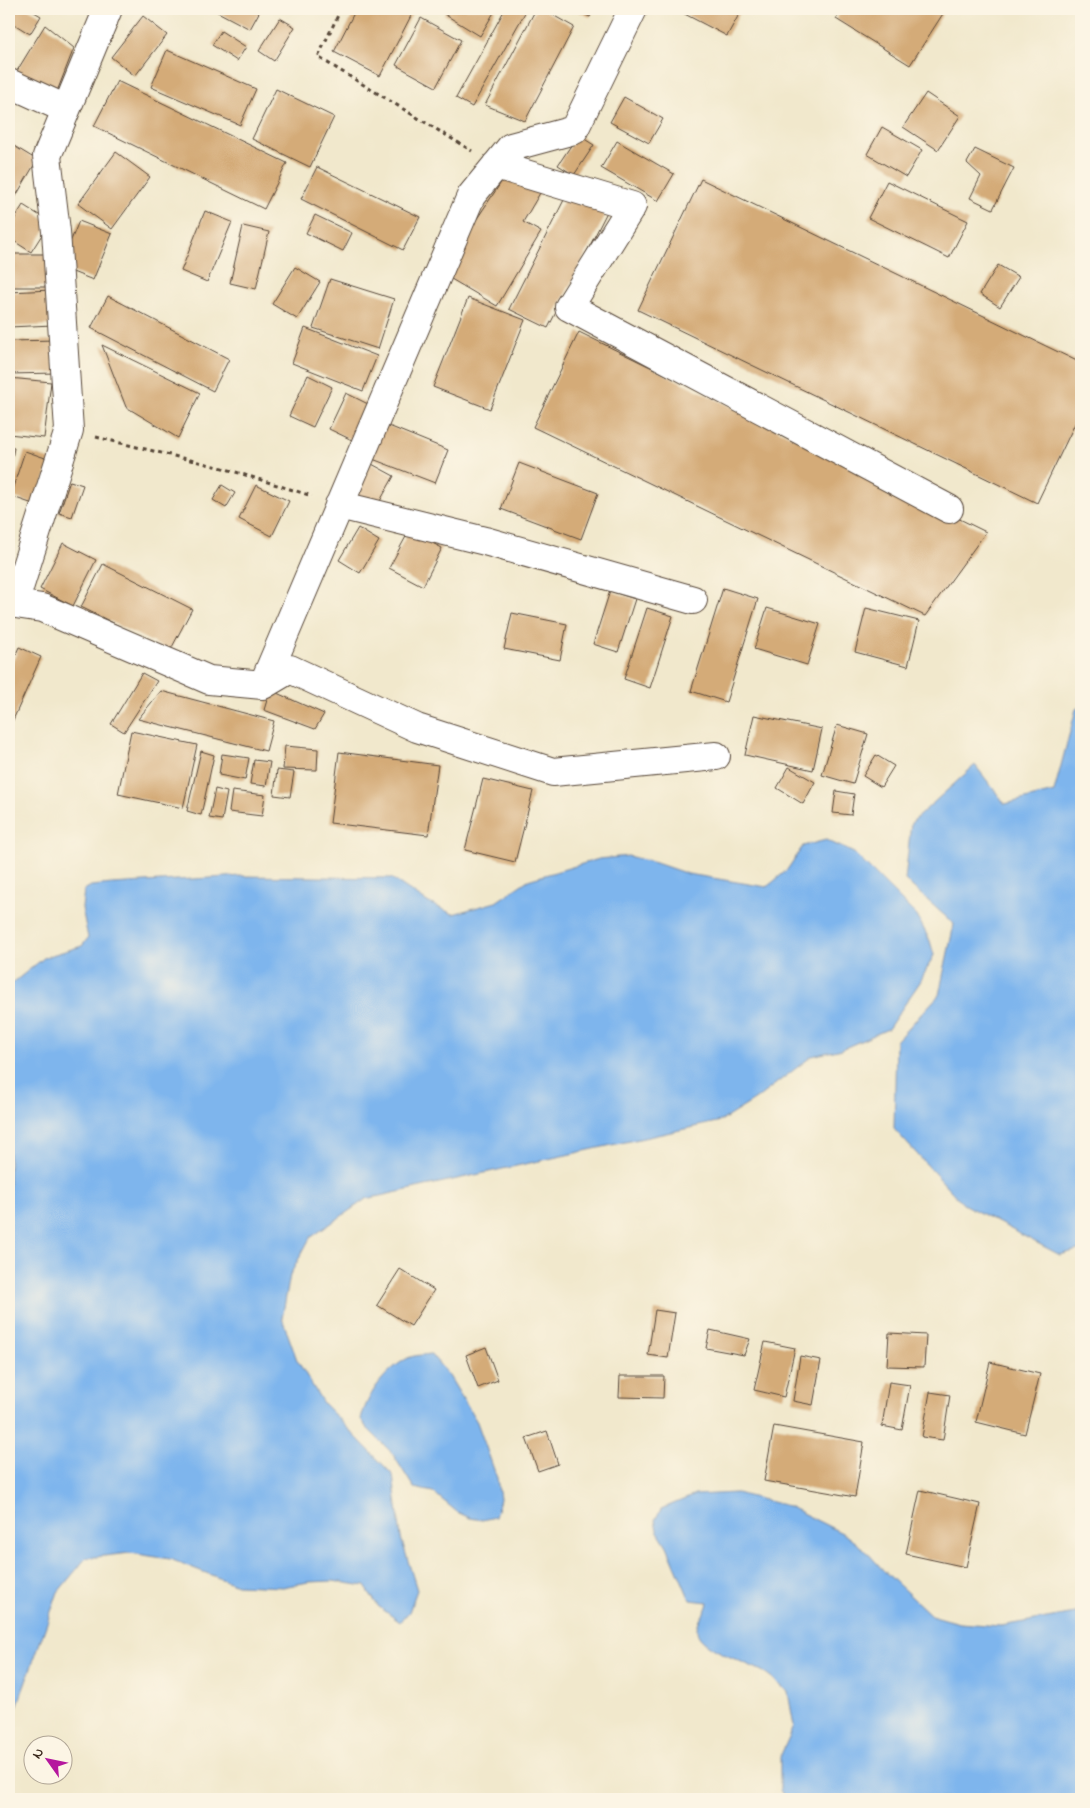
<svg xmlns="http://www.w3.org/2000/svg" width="1090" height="1808" viewBox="0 0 1090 1808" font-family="'Indie Flower',sans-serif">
<rect width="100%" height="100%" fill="#fcf5e5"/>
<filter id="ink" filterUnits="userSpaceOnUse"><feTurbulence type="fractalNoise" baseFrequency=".02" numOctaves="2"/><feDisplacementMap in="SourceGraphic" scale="10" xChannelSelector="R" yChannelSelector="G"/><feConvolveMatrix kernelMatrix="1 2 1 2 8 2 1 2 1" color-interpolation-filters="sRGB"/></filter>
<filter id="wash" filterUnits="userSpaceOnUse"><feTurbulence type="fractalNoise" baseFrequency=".0096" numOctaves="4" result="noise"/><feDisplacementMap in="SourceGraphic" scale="20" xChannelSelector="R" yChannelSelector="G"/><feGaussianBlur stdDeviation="1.12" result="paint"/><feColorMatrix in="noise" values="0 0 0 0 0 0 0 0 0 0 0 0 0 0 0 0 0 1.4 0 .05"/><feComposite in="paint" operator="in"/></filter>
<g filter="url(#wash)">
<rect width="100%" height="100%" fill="#f1e8cc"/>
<path fill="#7eb5ed" stroke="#5c7086" d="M1081 706V1249L1060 1255 963 1204 894 1129 896 1041 939 995 954 924 905 880 911 823 975 765 1005 804 1054 792 1076 709Z
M826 840 854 853 917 916 930 941 934 955 920 982 888 1029 842 1049 812 1056 756 1099 721 1121 366 1199 310 1238 290 1275 282 1318 297 1360 323 1403 393 1475 401 1538 417 1590 409 1612 400 1622 378 1606 365 1586 333 1581 308 1582 283 1587 237 1585 170 1559 130 1553 86 1558 58 1592 9 1729V986L45 957 82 946 88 938 82 908 84 890 91 886 112 884 242 876 391 878 429 903 453 914 496 902 528 880 599 859 628 856 659 864 688 874 767 887 787 870 803 846Z
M431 1354 449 1376 477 1422 497 1478 500 1499 495 1517 482 1520 470 1518 457 1512 433 1492 414 1488 392 1453 366 1427 361 1419C368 1394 384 1371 408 1358 414 1355 424 1355 431 1354Z
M736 1493 788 1506 844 1534 865 1550 883 1570 931 1615 959 1623 1001 1626 1081 1612V1799H786L780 1790V1757L794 1726 788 1692C781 1686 774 1679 767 1674 753 1664 697 1649 697 1630 696 1621 707 1613 708 1602L690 1600 667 1546 657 1530 655 1520 661 1509 695 1495Z"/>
<g id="blocks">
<path fill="#d4ab78" d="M9 9H29L41 16 30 34 9 21Z
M212 9H261L250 29Z
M356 9 414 10 380 76 334 52Z
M447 9H496L480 36 444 14Z
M505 9H527L472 107 456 98Z
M536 9H542L574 27 525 121 485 105Z
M574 9H594L590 17Z
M675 9H742L727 36Z
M843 9H946L910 65 836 19Z
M143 16 167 35 135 76 111 57Z
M280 18 295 27 274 61 259 51Z
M421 18 461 40 436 87 396 65Z
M45 25 74 48 49 112 9 84Z
M221 31 246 47 237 61 212 45Z
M167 50 256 89 240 125 151 87Z
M117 81 287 163 264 209 94 126Z
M276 89 334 117 310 167 252 139Z
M926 93 960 116 938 150 903 127Z
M624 97 663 119 649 143 610 122Z
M882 127 922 150 906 177 867 154Z
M578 135 594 145 574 175 558 165Z
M617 141 674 174 658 201 601 168Z
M9 143 37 160 9 208Z
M975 149 1014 168 993 209 970 198 981 176 967 163Z
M116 152 150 177 112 229 78 204Z
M317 167 420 217 403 250 301 199Z
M506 175 540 193 523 222 541 232 497 306 441 273Z
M701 179 1081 363V411L1037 503 638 310Z
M887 181 968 221 949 258 868 218Z
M569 190 608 210 548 328 509 309Z
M23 205 50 222 31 252 9 238V228Z
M205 211 232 222 207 282 181 271Z
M315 215 352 233 343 251 306 233Z
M79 221 112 234 93 280 60 267Z
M243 226 269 232 256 289 230 283Z
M9 254H50L51 287H9Z
M998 265 1019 277 1000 307 980 294Z
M295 267 320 282 297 319 272 304Z
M330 279 394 299 378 349 313 328Z
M51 290 53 325 9 327V292Z
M108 296 229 359 213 391 91 328Z
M468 298 525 320 490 409 433 387Z
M305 328 377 356 363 391 292 363Z
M579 332 986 532 925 616 533 427Z
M57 340V373L9 374V341Z
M102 345 200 393 178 438 126 407Z
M308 375 332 387 313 427 289 416Z
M9 378 51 382 44 438 9 434Z
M346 393 368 404 352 440 329 429Z
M384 424 448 450 435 483 370 458Z
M9 447 14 448 10 469H9Z
M25 451 51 460 36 505 10 496Z
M370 463 394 476 375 510 351 495Z
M519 463 598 493 581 539 501 509Z
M70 481 83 485 72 517 59 513Z
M222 485 235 493 226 508 213 500Z
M256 485 289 501 272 536 239 519Z
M358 528 379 541 360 573 339 560Z
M409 531 442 548 423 586 389 568Z
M63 543 96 560 73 606 40 589Z
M103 564 192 609 170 651 81 607Z
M723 588 758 599 726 702 691 691Z
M610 591 635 599 618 652 593 644Z
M647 608 673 616 650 688 624 679Z
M767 608 820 624 807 665 754 649Z
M866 608 919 621 908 666 855 652Z
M512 613 567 624 560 660 504 649Z
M19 647 41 657 9 729V670Z
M142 673 157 681 124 732 111 724Z
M270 690 324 714 315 729 264 710Z
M161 691 274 721 266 751 138 719Z
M754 715 822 729 813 770 745 755Z
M837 725 868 734 853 784 822 775Z
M131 731 197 745 183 808 118 794Z
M285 746 318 749 317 770 283 769Z
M201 751 214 755 201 815 187 811Z
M339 752 438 765 428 835 330 823Z
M222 754 249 758 245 780 219 775Z
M876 755 894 766 881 787 863 776Z
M254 760 270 762 266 786 250 784Z
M789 767 815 782 803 804 777 788Z
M277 770 294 772 290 797 274 795Z
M483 779 533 791 515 862 465 850Z
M215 789 227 792 222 820 209 818Z
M232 791 265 795 262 816 229 812Z
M836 791 854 794 851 815 833 813Z
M400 1269 434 1290 411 1326 377 1305Z
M655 1310 675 1313 668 1358 648 1355Z
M710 1330 750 1339 744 1355 706 1348Z
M889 1333 926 1335 924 1367 887 1366Z
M765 1342 795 1348 784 1397 754 1390Z
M486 1347 498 1380 478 1388 466 1355Z
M800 1356 821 1360 813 1405 793 1401Z
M990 1362 1040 1374 1025 1434 976 1422Z
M620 1376H664L663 1398 619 1397Z
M889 1382 910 1385 902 1430 882 1426Z
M930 1392 950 1395 943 1440 922 1437Z
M774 1426 864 1442 855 1497 764 1481Z
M547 1431 558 1464 538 1471 526 1438Z
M920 1490 980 1504 966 1567 906 1554Z"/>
</g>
</g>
<g filter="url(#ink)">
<use href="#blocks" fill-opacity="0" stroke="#564638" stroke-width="1"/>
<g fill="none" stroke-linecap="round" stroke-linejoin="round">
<defs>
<path id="minor" d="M9 83 66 109
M496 165 632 206 569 307 949 509
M339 505 485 541 693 600
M9 603 42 608 209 680 263 685 471 196 511 147 574 130 633 9
M14 604 69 430 56 231 47 156 108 9
M263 685 290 669 417 728 553 772 716 756"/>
</defs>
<use href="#minor" stroke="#564638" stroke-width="30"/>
<path stroke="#564638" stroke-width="3" stroke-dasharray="4 4" stroke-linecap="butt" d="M341 9 318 57 472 151
M96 437 223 468 312 496"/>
<use href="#minor" stroke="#fff" stroke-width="28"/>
</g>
</g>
<rect width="1090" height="1808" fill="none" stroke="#fcf5e5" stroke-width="30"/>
<g transform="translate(48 1760) rotate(303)"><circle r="24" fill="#fcf5e5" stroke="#afa495"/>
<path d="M0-4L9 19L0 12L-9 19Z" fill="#b5179e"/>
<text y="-8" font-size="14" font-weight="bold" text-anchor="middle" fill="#3b2a1e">N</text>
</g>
</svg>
